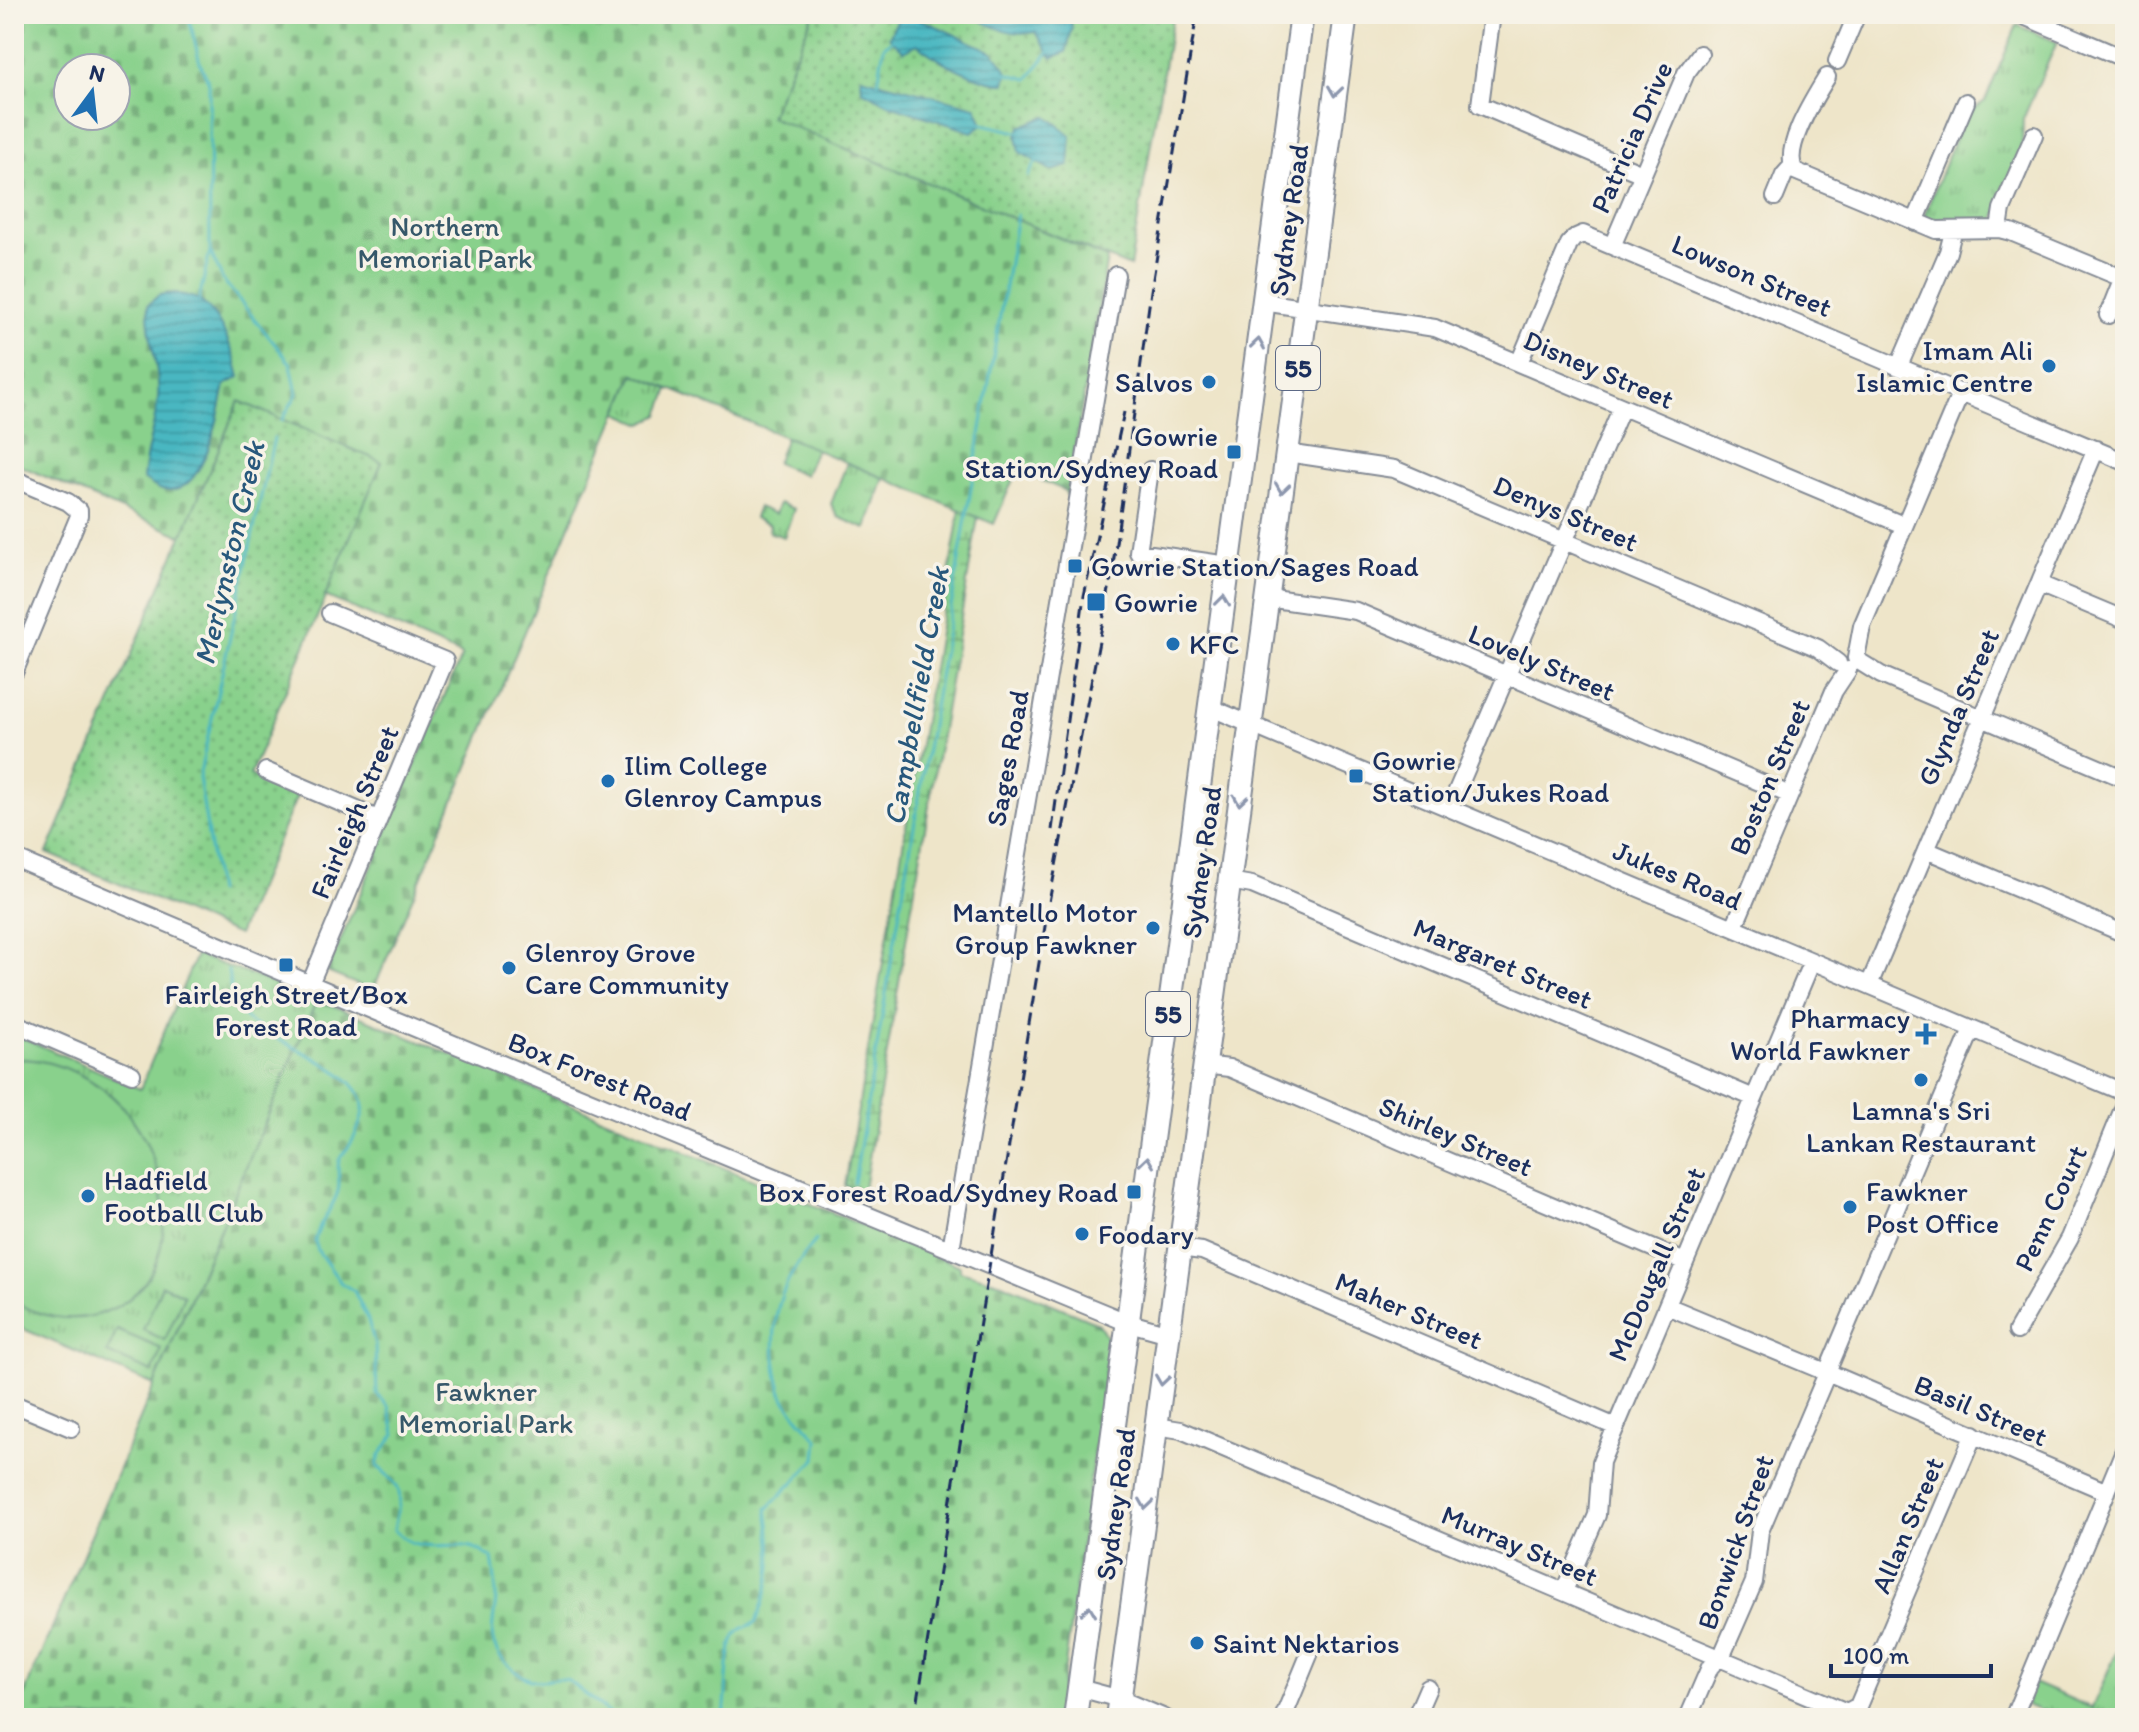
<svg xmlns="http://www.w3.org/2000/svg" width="2139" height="1732" viewBox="0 0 2139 1732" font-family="Itim,sans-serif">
<defs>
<pattern id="grass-dots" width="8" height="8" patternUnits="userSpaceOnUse" patternTransform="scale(2)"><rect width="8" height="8" fill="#89d18c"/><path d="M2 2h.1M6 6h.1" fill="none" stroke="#6faa76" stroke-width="1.8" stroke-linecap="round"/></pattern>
<pattern id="wetland-marsh" width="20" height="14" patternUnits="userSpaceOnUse" patternTransform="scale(2)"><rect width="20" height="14" fill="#89d18c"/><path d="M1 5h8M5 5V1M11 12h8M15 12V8" fill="none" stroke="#6faa76"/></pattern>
<pattern id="cemetery-stones" width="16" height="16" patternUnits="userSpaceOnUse" patternTransform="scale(2)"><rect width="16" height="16" fill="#89d18c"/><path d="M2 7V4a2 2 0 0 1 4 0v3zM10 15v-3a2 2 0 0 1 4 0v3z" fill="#6faa76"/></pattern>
<pattern id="park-tufts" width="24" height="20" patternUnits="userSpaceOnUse" patternTransform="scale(2)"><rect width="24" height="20" fill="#89d18c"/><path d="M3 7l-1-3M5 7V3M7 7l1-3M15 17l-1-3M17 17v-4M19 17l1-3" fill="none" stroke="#6faa76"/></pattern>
<pattern id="water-rules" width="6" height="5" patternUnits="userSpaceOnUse" patternTransform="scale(2)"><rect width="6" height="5" fill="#48b7c1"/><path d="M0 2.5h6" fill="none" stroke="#3b95a0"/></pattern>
</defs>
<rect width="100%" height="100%" fill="#f7f3e8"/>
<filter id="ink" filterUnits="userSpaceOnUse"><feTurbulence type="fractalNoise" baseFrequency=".0125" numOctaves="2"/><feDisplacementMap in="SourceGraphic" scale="16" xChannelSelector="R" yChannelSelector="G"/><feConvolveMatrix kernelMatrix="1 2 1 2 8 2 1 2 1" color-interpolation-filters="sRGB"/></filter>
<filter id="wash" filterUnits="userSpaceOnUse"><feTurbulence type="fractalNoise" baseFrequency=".006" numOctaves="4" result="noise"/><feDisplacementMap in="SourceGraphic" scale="32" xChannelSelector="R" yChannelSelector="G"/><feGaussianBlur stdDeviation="1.8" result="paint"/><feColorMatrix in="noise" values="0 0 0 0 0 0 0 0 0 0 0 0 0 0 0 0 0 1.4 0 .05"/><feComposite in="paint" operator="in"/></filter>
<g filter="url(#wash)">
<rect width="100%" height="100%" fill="#eee5c9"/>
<path fill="url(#grass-dots)" stroke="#528075" stroke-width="2" d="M813 14H1173L1130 267 770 117Z
M239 401 383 462 250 775 297 796 238 935 47 853Z"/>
<path fill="url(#wetland-marsh)" stroke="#528075" stroke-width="2" d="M960 509 978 517 863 1194 845 1186Z"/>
<path fill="url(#cemetery-stones)" stroke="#528075" stroke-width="2" fill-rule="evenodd" d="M14 14H813L770 117 1107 258 1067 495 1064 490 1017 470 994 524 634 374 373 991 327 972 462 655 325 596 382 462 239 401 182 536 14 463ZM68 68H116V116H68Z
M317 999 960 1266V1271L1002 1283 1093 1321 1099 1324 1109 1341 1058 1718H14Z"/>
<path fill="url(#park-tufts)" stroke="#528075" stroke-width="2" d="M2017 25 2057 42 2023 119 2022 152 1993 223 1949 228 1924 216 1964 116 1985 101Z
M634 374 669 389 659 415 643 424 618 413Z
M786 437 816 449 805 475 776 463Z
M847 463 884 478 866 529 838 517 831 504Z
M779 503 794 509 784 537 769 532 770 525 754 518 758 507 775 514Z
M196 955 317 999 154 1385 14 1325V1034L140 1089Z
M2125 1632V1718H2059L2026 1705 2034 1683 2092 1708Z"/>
<path fill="#89d18c" stroke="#528075" stroke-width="2" d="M25 1059C60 1061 98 1080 122 1106 175 1165 189 1289 96 1315 67 1323 38 1316 14 1301V1060Z
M162 1285 184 1295 165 1340 143 1330Z
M117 1330 162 1349 152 1372 107 1353Z"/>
<path fill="url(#water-rules)" stroke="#327390" stroke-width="2" d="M969 14H1070L1072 29 1066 52 1052 58 1036 32C1011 36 991 27 969 14Z
M908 16 927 22 993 52 1008 72 1005 83C981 83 935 60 917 44L904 51 889 37 897 21Z
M861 77 976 107 983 124 972 132 893 106 862 90Z
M1047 116 1071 135 1069 166 1052 171 1020 152 1017 136 1020 127Z
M175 293C182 295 193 296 199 300 221 315 234 353 240 377L225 385C219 414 204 504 159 489 154 487 148 482 143 479 145 452 155 426 158 399 161 368 146 336 148 305L159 295Z"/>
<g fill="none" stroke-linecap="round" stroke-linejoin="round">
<path stroke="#48b7c1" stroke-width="3" d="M188 14 200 63 209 83 210 251 199 299
M1005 73 1028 79 1050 51
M878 83 884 46 893 40
M979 123 1022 133
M1028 176 1038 158
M210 251 223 280 291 364 297 394 282 420
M217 892 199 777 274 438
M228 970C230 984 231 999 239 1011 261 1043 369 1066 363 1112 361 1122 355 1138 349 1146 346 1151 340 1156 339 1161 336 1170 341 1182 338 1191 333 1209 318 1223 315 1241L318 1251 341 1283 354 1291 368 1320 375 1345 377 1394 389 1407 395 1434 380 1455 377 1466C408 1492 400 1494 394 1530 419 1557 448 1539 474 1548 480 1550 486 1555 492 1558 494 1570 496 1583 496 1596 495 1623 484 1639 505 1662 513 1670 521 1676 531 1680 544 1684 556 1676 568 1680L615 1718
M854 1183 1017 215
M724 1718C727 1698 725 1644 739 1631 743 1627 752 1625 756 1622 774 1579 774 1555 767 1509L816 1459 818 1440C808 1427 794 1415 786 1401 779 1390 777 1372 775 1359 771 1310 784 1277 816 1240"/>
</g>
</g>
<g filter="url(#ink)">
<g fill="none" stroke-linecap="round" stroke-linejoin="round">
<defs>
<path id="minor" d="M1492 14 1480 105 1642 174
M2019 14 2125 59
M1837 61 1857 14
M1827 77C1815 97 1781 149 1795 171L1936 230 1999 229 2011 232 2122 278
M1775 197 1784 175 1792 166
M1915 222 1966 102
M1999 229 2002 209 2034 135
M1613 244 1686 73 1700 54
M1263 302 1435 328 1903 525
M2108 315 2125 272
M1519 363 1569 244 1574 238 1583 234 2125 462
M1899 366 1948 252 1953 232
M1287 453 1394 469 1818 648 1838 663
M1150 470 1138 552 1228 565
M14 479 68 502 79 511V516L14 673
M2039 584 2125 620
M1267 598 1356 611 1790 795
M1856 658 1862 626 1961 392
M1857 660 1881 675 2125 779
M1209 707 2125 1093
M266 771 378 819
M1450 807 1622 407
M1926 850 2125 934
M14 858 381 1014 1126 1322 1169 1334
M1229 881 1252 885 1754 1098
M1734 927 1834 691 1848 670
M310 984 445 661 330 613
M1869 985 2096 449
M14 1023 132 1074
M1204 1065 1229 1068 1685 1262
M1180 1248 1202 1251 1616 1427
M951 1249 1116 275
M1667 1306 1821 1370
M2017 1331 2070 1238 2125 1104
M1830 1365 1972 1029
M1834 1375 2107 1492
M14 1404 71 1428
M1156 1426 1181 1430 1861 1718
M1564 1591 1597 1515 1601 1462 1812 961
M1079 1688 1120 1699 1165 1718
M1283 1718 1309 1655
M1415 1718 1428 1688
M1688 1718 1710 1667 1723 1653 1754 1582 1760 1531 1825 1378
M1844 1718 1847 1712 1858 1706 1974 1434
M2013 1718 2125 1448"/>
<path id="highway" d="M1075 1718 1302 14
M1117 1718 1346 14"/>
</defs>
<use href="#minor" stroke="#848a94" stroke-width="20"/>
<use href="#highway" stroke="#848a94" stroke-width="26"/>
<use href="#minor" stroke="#fff" stroke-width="16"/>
<use href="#highway" stroke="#fff" stroke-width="22"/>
<path stroke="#1b2f5e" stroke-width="3" stroke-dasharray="12 6" stroke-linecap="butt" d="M1052 830 1084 596 1124 412
M915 1718 1049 902 1111 579 1151 291 1197 14"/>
</g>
<defs><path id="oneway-chevron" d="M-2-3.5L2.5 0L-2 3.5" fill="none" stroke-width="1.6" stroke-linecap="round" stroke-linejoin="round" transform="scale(2)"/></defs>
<g stroke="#8d97ae">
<use href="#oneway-chevron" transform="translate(1335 91) rotate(98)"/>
<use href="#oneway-chevron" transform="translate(1258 344) rotate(-82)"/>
<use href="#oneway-chevron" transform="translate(1282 488) rotate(98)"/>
<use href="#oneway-chevron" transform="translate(1223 601) rotate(-83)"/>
<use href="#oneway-chevron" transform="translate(1240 800) rotate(98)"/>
<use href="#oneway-chevron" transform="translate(1147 1162) rotate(-82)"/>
<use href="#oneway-chevron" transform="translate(1162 1380) rotate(98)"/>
<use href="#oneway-chevron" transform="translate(1146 1504) rotate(98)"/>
<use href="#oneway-chevron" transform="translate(1089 1611) rotate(-83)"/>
</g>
</g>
<g fill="#1f6fb2" stroke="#f7f3e8" stroke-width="3">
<circle cx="2049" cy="366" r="8"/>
<circle cx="1209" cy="382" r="8"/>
<rect x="1226" y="444" width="16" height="16" rx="4"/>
<rect x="1067" y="558" width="16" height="16" rx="4"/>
<rect x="1086" y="592" width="20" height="20" rx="4"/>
<circle cx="1173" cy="644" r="8"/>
<rect x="1348" y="768" width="16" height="16" rx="4"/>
<circle cx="608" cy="781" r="8"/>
<circle cx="1153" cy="928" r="8"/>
<rect x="278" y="957" width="16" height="16" rx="4"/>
<circle cx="509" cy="968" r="8"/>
<path d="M1922 1022h8v8h8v8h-8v8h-8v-8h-8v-8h8z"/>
<circle cx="1921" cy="1080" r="8"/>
<rect x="1126" y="1184" width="16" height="16" rx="4"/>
<circle cx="88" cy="1196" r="8"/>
<circle cx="1850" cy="1207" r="8"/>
<circle cx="1082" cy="1234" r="8"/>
<circle cx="1197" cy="1643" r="8"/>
</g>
<g text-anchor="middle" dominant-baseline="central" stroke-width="7" stroke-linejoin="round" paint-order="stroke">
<g fill="#f7f3e8" stroke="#5d6a87" stroke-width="2">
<rect x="1276" y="346" width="44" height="44" rx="6"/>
<rect x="1146" y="992" width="44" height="44" rx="6"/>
</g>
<g font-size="26" font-weight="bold" fill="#1b2f5e">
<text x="1298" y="368">55</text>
<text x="1168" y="1014">55</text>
</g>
<g font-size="28" fill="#1b2f5e" stroke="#f7f3e8">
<text transform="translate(1631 137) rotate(-66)">Patricia Drive</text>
<text transform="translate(1288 220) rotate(-82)">Sydney Road</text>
<text transform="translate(1752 275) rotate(23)">Lowson Street</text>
<text transform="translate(1599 369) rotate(23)">Disney Street</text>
<text transform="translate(1566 513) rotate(23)">Denys Street</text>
<text transform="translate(1542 662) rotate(23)">Lovely Street</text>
<text transform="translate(1958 707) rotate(-67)">Glynda Street</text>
<text transform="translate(1007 758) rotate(-80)">Sages Road</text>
<text transform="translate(1769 777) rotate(-67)">Boston Street</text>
<text transform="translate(354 812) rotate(-67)">Fairleigh Street</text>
<text transform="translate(1201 862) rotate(-82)">Sydney Road</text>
<text transform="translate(1678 875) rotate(23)">Jukes Road</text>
<text transform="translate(1503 963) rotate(23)">Margaret Street</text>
<text transform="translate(600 1076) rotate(22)">Box Forest Road</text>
<text transform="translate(1456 1136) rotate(23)">Shirley Street</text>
<text transform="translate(2050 1208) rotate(-65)">Penn Court</text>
<text transform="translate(1656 1264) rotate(-67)">McDougall Street</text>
<text transform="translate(1409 1310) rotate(23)">Maher Street</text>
<text transform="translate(1981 1410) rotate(23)">Basil Street</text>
<text transform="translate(1115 1504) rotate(-82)">Sydney Road</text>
<text transform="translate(1907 1525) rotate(-67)">Allan Street</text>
<text transform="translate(1735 1542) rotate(-71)">Bonwick Street</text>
<text transform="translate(1520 1545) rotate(23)">Murray Street</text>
</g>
<g font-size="28" fill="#36586a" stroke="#f7f3e8">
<text x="445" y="226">Northern<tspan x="445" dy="32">Memorial Park</tspan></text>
<text x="486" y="1391">Fawkner<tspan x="486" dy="32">Memorial Park</tspan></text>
</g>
<g font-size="28" fill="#1b2f5e" stroke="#f7f3e8" text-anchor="start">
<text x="2033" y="350" text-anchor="end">Imam Ali<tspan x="2033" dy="32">Islamic Centre</tspan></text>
<text x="1193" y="382" text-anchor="end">Salvos</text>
<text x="1218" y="436" text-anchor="end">Gowrie<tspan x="1218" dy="32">Station/Sydney Road</tspan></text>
<text x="1091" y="566">Gowrie Station/Sages Road</text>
<text x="1114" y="602">Gowrie</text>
<text x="1189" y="644">KFC</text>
<text x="1372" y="760">Gowrie<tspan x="1372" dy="32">Station/Jukes Road</tspan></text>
<text x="624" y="765">Ilim College<tspan x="624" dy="32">Glenroy Campus</tspan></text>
<text x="1137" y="912" text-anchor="end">Mantello Motor<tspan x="1137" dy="32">Group Fawkner</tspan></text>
<text x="525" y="952">Glenroy Grove<tspan x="525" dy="32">Care Community</tspan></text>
<text x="286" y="994" text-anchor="middle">Fairleigh Street/Box<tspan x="286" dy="32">Forest Road</tspan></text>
<text x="1910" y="1018" text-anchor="end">Pharmacy<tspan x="1910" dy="32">World Fawkner</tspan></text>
<text x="1921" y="1110" text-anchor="middle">Lamna's Sri<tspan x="1921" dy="32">Lankan Restaurant</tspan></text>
<text x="104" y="1180">Hadfield<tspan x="104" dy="32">Football Club</tspan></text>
<text x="1866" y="1191">Fawkner<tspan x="1866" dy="32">Post Office</tspan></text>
<text x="1118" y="1192" text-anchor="end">Box Forest Road/Sydney Road</text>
<text x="1098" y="1234">Foodary</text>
<text x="1213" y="1643">Saint Nektarios</text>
</g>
<g font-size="30" font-style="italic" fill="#28587c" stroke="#f7f3e8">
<text transform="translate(229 553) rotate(-77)">Merlynston Creek</text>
<text transform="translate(916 696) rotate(-80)">Campbellfield Creek</text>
</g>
</g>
<rect width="2139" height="1732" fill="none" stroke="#f7f3e8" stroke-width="48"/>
<g transform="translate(92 92) rotate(15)"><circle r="38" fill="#f7f3e8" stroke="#9fa5b1" stroke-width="2"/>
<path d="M0-6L14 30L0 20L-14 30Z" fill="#1f6fb2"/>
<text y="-12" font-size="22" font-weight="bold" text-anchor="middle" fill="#1b2f5e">N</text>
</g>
<path d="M1831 1664v12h160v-12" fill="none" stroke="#1b2f5e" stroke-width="4"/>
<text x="1843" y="1664" font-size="24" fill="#1b2f5e" stroke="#f7f3e8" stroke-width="6" paint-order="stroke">100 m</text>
</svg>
